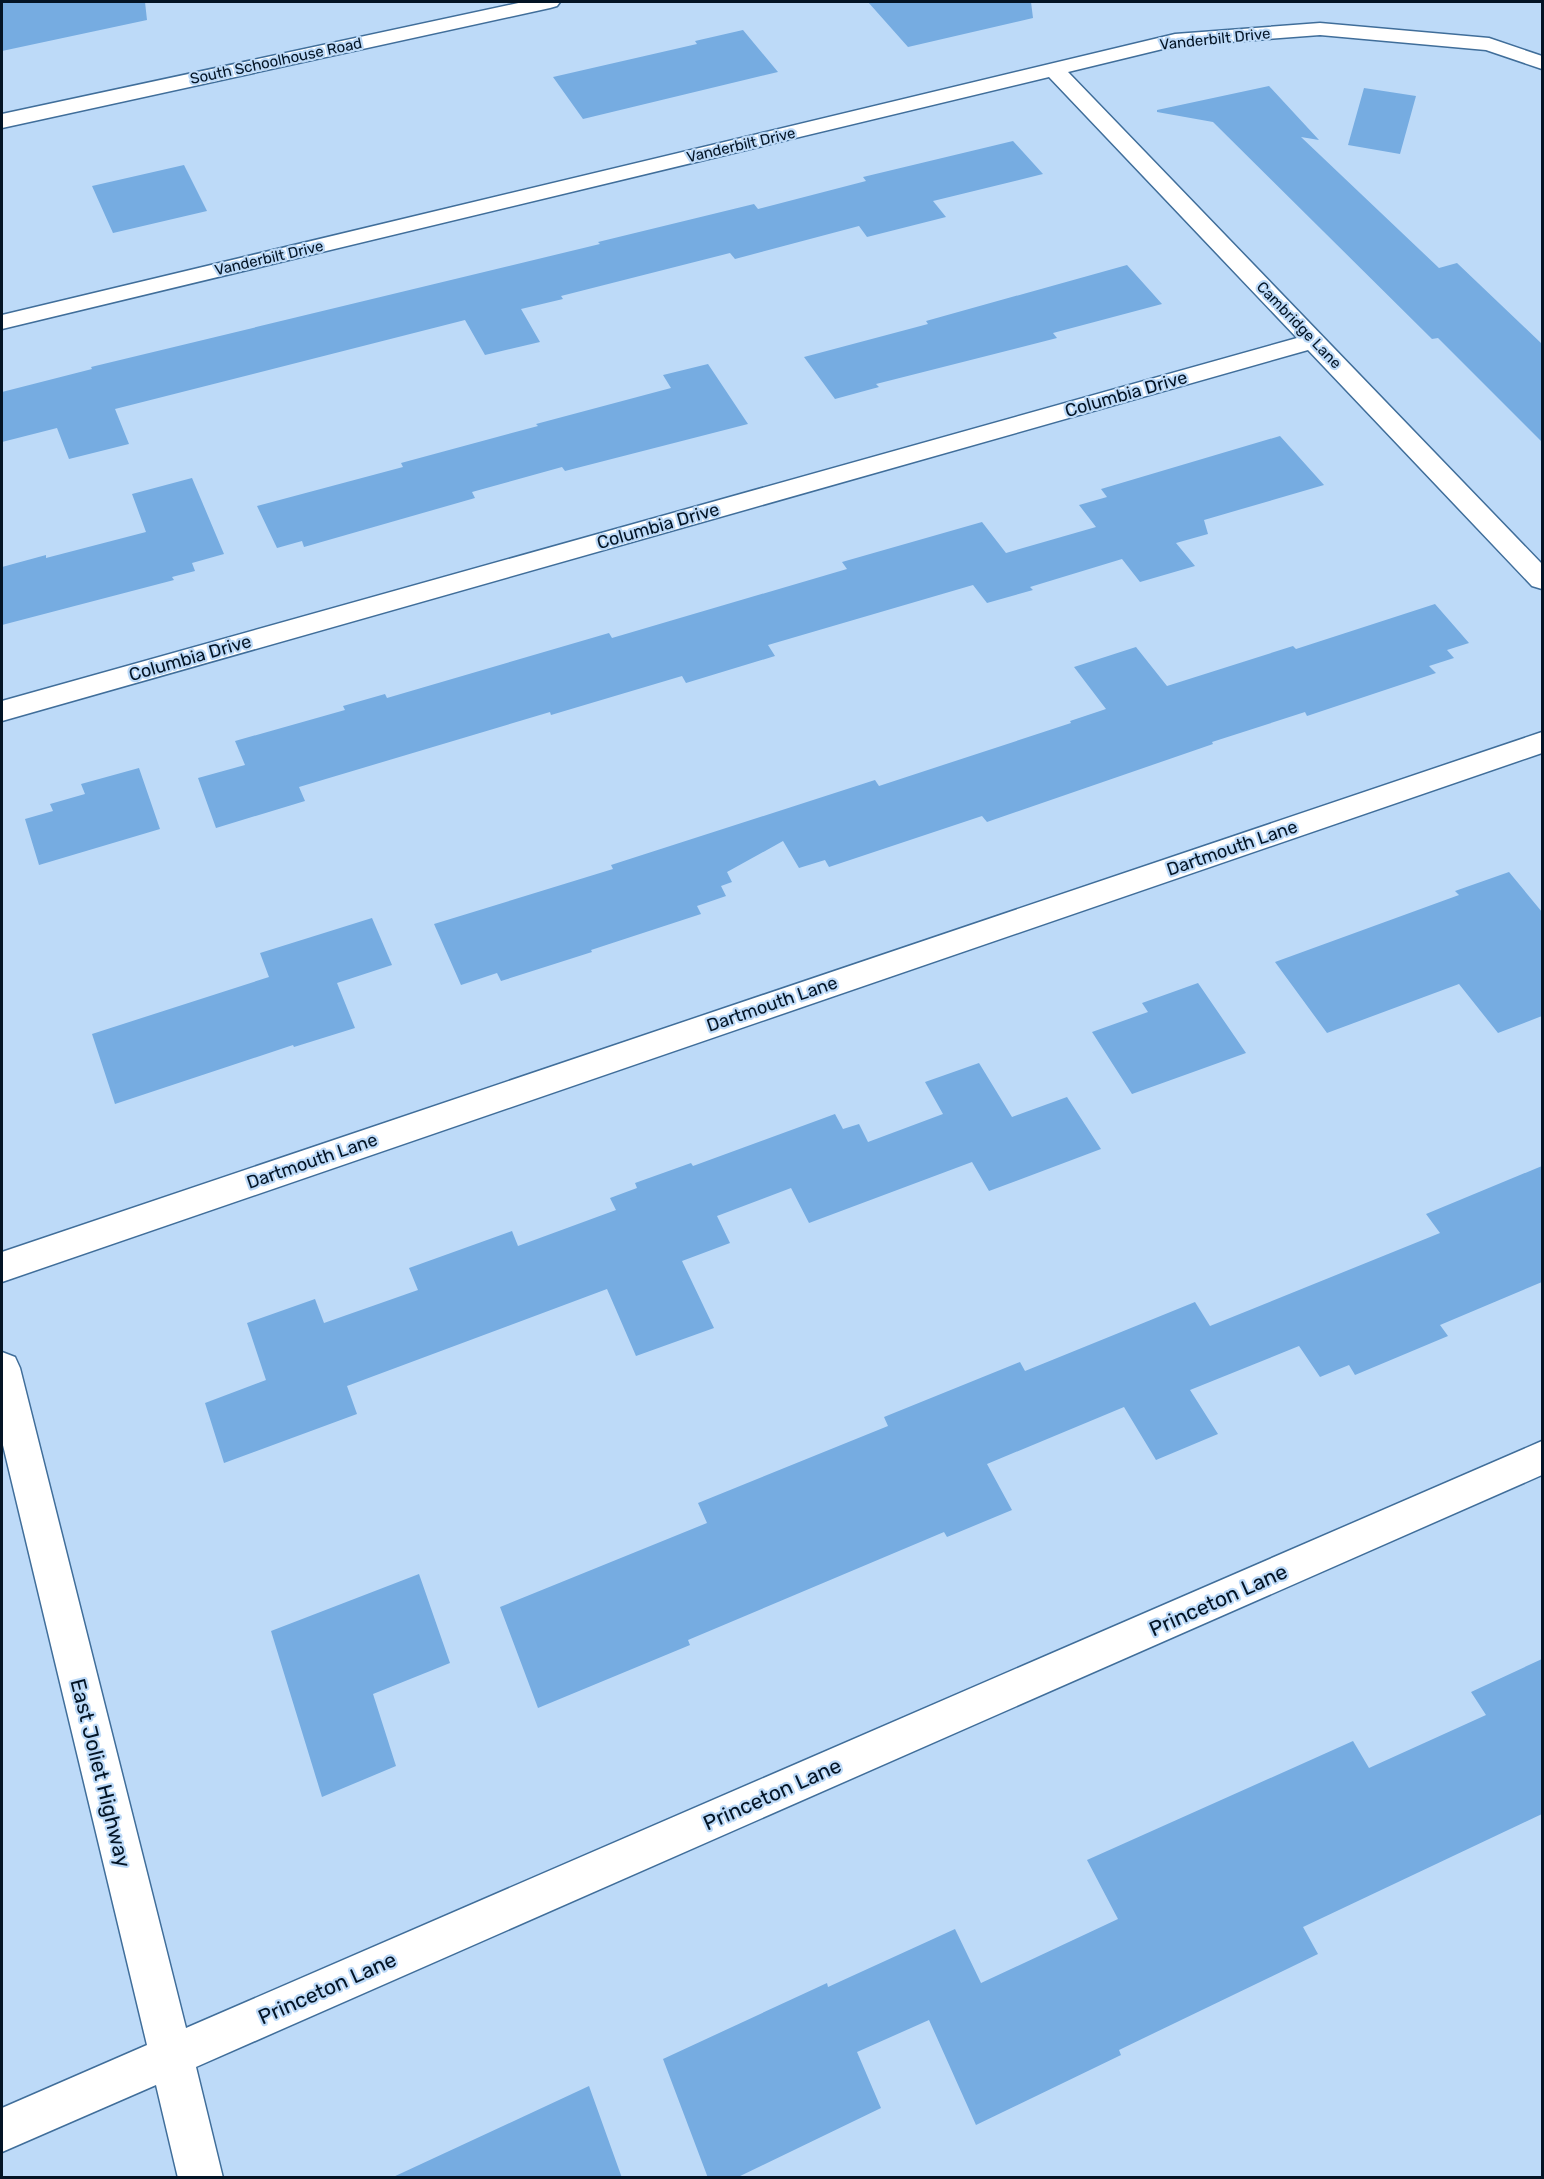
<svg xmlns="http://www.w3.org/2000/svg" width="1544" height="2179" viewBox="0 0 1544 2179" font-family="Rubik,sans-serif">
<rect width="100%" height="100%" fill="#bddaf8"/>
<path fill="#76ace1" d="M2 2H145L147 20 2 51Z
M868 2H1031L1033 18 908 47Z
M743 30 778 72 583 119 553 77 697 44 695 41Z
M1269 86 1319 140 1301 137 1439 268 1457 263 1542 344V442L1438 338 1432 339 1213 122 1157 112V110Z
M1364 88 1416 96 1400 154 1348 145Z
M1013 141 1043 174 933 201 946 217 867 237 859 226 735 259 730 253 561 296 563 299 521 309 540 342 485 355 465 320 115 409 129 444 69 459 57 428 2 442V392L92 369 91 367 600 244 598 242 754 204 758 209 866 181 863 177Z
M184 165 207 211 113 233 92 186Z
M1127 265 1162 304 1053 333 1057 338 876 384 879 387 835 399 804 357 928 324 926 321Z
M708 364 748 424 565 471 562 467 472 492 475 498 304 547 302 541 277 548 257 506 403 467 401 463 538 426 536 424 671 388 663 375Z
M1280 436 1324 485 1204 520 1208 534 1176 543 1195 566 1140 582 1122 559 1030 587 1033 590 987 603 973 585 768 645 775 656 686 683 682 676 551 715 550 712 299 787 305 801 216 828 198 778 245 765 235 741 345 710 343 706 385 694 387 698 609 633 612 638 847 569 842 562 982 522 1006 553 1096 527 1079 505 1107 497 1101 489Z
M192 478 224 554 192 563 195 571 172 577 174 580 2 625V567L46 555V558L146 532 132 494Z
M1435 604 1469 643 1447 650 1454 658 1429 666 1436 673 1307 716 1305 712 1212 742 1213 744 987 822 982 816 829 867 825 860 799 868 783 841 727 872 732 882 721 886 726 896 697 906 701 914 591 950 592 952 501 981 497 973 461 985 434 924 613 869 611 865 875 780 879 786 1071 723 1070 721 1106 709 1074 667 1136 647 1167 686 1293 646 1296 649Z
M139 768 160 829 39 865 25 819 53 811 50 804 85 794 81 784Z
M1509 872 1542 912V1016L1498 1033 1459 984 1327 1033 1275 962 1459 895 1455 891Z
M372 918 392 965 337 983 355 1028 294 1047 293 1045 115 1104 92 1034 269 977 260 953Z
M1198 983 1246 1053 1132 1094 1092 1032 1148 1012 1142 1003Z
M979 1063 1012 1117 1067 1097 1101 1149 989 1191 972 1162 809 1223 791 1188 717 1216 730 1243 682 1261 714 1328 636 1356 607 1289 347 1386 357 1414 224 1463 205 1403 266 1380 247 1323 315 1299 324 1323 418 1290 409 1268 512 1231 518 1246 616 1210 610 1198 637 1188 635 1183 691 1163 693 1166 835 1114 843 1129 859 1124 868 1142 943 1114 925 1082Z
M1542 1166V1282L1440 1325 1448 1336 1355 1375 1349 1365 1320 1377 1299 1346 1190 1390 1218 1434 1156 1460 1124 1407 987 1464 1012 1510 947 1537 944 1532 688 1640 690 1645 538 1708 500 1607 707 1523 698 1503 888 1426 884 1417 1020 1362 1025 1371 1195 1302 1210 1326 1440 1233 1426 1214Z
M419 1574 450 1663 373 1694 396 1766 322 1797 271 1631Z
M1542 1659V1814L1303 1927 1318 1954 1119 2050 1121 2055 976 2125 929 2020 857 2052 881 2108 736 2178H708L663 2059 827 1983 828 1987 955 1929 981 1983 1118 1919 1087 1860 1353 1741 1369 1768 1486 1715 1471 1692Z
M589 2086 622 2178H391Z"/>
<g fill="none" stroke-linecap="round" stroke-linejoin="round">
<defs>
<path id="minor" d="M1320 23 1489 38 1542 56V69L1486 50 1320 35 1175 46 1068 72 1542 564V589L1532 586 1308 350 2 721V701L1297 338 1049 77 2 329V315L1175 34Z
M1542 732V753L2 1282V1252Z
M2 1352 15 1357 20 1368 186 2028 1542 1441V1475L196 2067 223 2178H178L156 2085 2 2152V2108L147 2045 2 1441Z"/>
<path id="tertiary" d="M523 2H560L557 6 550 8 2 128V114Z"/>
</defs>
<use href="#minor" stroke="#406e9a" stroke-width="3"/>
<use href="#tertiary" stroke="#406e9a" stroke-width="3"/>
<use href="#minor" fill="#fff" fill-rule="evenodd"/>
<use href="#tertiary" fill="#fff" fill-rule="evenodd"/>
</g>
<g text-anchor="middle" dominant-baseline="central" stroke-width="4.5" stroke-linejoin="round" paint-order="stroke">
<g font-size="15" fill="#031425" stroke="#bddaf8">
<text transform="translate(1215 39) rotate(-6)">Vanderbilt Drive</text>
<text transform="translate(276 61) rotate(-12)">South Schoolhouse Road</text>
<text transform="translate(741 145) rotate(-13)">Vanderbilt Drive</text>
<text transform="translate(269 258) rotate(-13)">Vanderbilt Drive</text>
<text transform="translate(1299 325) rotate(46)">Cambridge Lane</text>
</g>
<g font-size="18" fill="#031425" stroke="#bddaf8">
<text transform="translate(1126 394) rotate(-16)">Columbia Drive</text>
<text transform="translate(658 526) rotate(-16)">Columbia Drive</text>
<text transform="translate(190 658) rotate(-16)">Columbia Drive</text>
<text transform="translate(1232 848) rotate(-19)">Dartmouth Lane</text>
<text transform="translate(772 1004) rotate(-19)">Dartmouth Lane</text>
<text transform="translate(312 1161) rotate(-19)">Dartmouth Lane</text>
</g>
<g font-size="21" fill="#031425" stroke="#bddaf8">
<text transform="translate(1218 1600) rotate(-24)">Princeton Lane</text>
<text transform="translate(101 1773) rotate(76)">East Joliet Highway</text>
<text transform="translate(772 1794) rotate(-24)">Princeton Lane</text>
<text transform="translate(327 1988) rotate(-24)">Princeton Lane</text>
</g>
</g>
<rect width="1544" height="2179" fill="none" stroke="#031425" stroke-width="6"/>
</svg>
